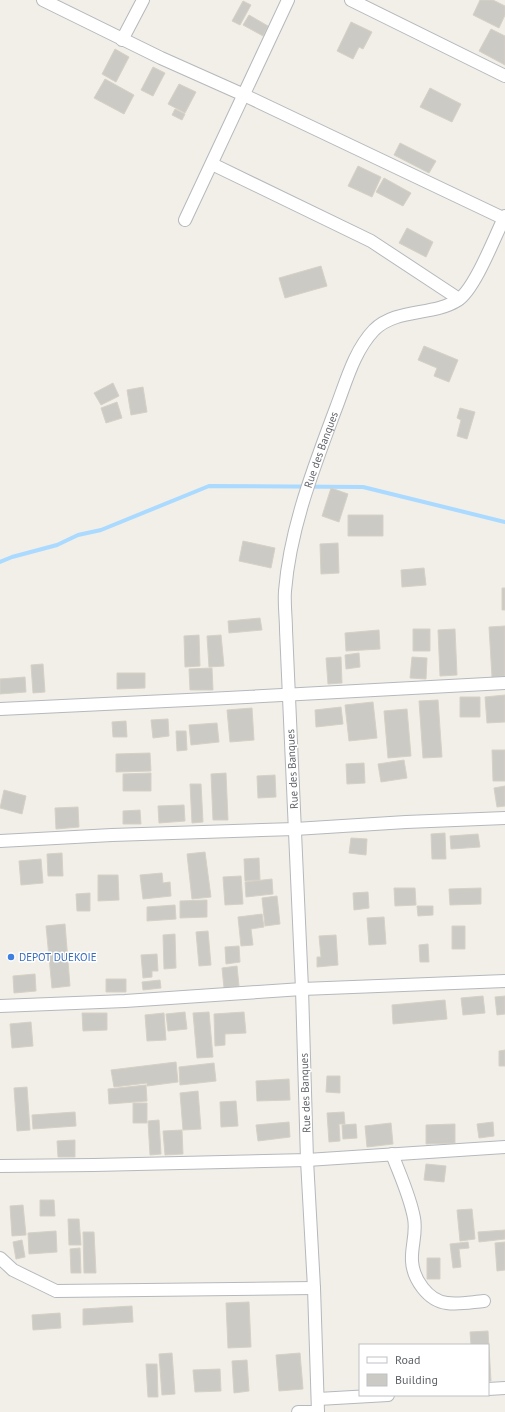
<svg xmlns="http://www.w3.org/2000/svg" width="505" height="1412" viewBox="0 0 505 1412" font-family="'PT Sans',sans-serif">
<rect width="100%" height="100%" fill="#f1efe8"/>
<g fill="none" stroke-linecap="round" stroke-linejoin="round">
<path stroke="#aadaff" stroke-width="4" d="M0 562 12 557 57 545 78 535 101 530 209 486 363 487 505 522"/>
</g>
<path fill="#cccac5" stroke="#d6d1c6" d="M480 0H493L505 6V15L499 28 473 15Z
M243 1 251 5 240 25 232 21Z
M249 15 268 26 263 36 243 25Z
M351 22 372 32 363 49 359 47 353 59 337 51Z
M491 29 505 36V65L479 51Z
M115 49 129 57 116 82 102 74Z
M153 67 165 73 153 96 141 90Z
M105 79 134 95 124 114 94 98Z
M179 84 196 92 185 113 168 104Z
M430 88 461 104 452 122 420 107Z
M175 109 185 114 182 120 172 115Z
M400 143 436 161 429 173 394 155Z
M358 166 381 177 372 197 348 186Z
M384 178 411 193 403 206 376 192Z
M407 228 433 242 426 257 399 243Z
M321 266 327 286 285 298 279 278Z
M424 346 458 360 449 382 434 376 437 368 418 360Z
M113 383 119 396 101 405 94 393Z
M143 387 147 412 131 415 127 390Z
M117 402 122 418 106 423 101 408Z
M460 408 475 412 467 439 457 436 461 420 457 418Z
M331 488 348 494 339 522 322 516Z
M348 515H383V536H348Z
M243 541 275 548 271 568 239 561Z
M338 543 339 573 321 574 320 544Z
M424 568 426 585 402 587 401 570Z
M502 588H505V610H502Z
M260 618 262 630 229 633 228 621Z
M505 626V676L492 677 489 627Z
M413 629H430V651H413Z
M455 629 457 675 440 676 438 630Z
M379 630 380 649 346 651 345 633Z
M199 635 200 666 185 667 184 636Z
M221 635 224 666 209 667 207 636Z
M359 653 360 667 346 669 345 655Z
M341 657 342 683 328 684 326 658Z
M412 657 427 658 426 679 410 678Z
M43 664 45 692 33 693 31 665Z
M212 668 213 690H190L189 669Z
M117 673H145V688L117 689Z
M25 677 26 692 0 694V679Z
M505 695V722L487 723 485 697Z
M460 697H480V717H460Z
M438 700 442 757 423 758 419 701Z
M373 702 377 738 349 741 345 705Z
M341 707 343 724 316 727 315 710Z
M252 708 254 740 230 742 227 710Z
M407 709 411 756 388 758 384 711Z
M168 719 169 736 153 738 151 720Z
M126 721 127 737H113L112 722Z
M217 723 219 742 191 745 189 725Z
M176 731H186L187 750 177 751Z
M492 750H505V781H493Z
M150 753 151 771 116 772V754Z
M404 760 407 778 381 782 378 764Z
M364 763 365 783 347 784 346 764Z
M151 773V791H123V774Z
M226 773 228 820H213L211 774Z
M275 775 276 797 258 798 257 776Z
M190 784H201L203 822 192 823Z
M505 786V806L497 807 494 788Z
M4 790 26 796 22 814 0 808Z
M184 805 185 821 159 823 158 806Z
M78 807 79 827 56 829 55 808Z
M140 810 141 824H123V811Z
M445 833 446 859H432L431 834Z
M478 834 480 847 451 849 450 836Z
M351 838 367 839 366 855 349 853Z
M205 852 211 897 192 899 187 854Z
M62 853 63 876H48L47 854Z
M259 858 260 880 245 881 244 859Z
M41 859 43 883 21 885 19 861Z
M162 873 163 883 170 882 171 896 143 899 140 875Z
M98 875H118L119 900 98 901Z
M241 876 243 904 225 905 223 877Z
M272 879 273 894 246 897 245 882Z
M394 888H415L416 905 395 906Z
M481 888V904L450 905 449 889Z
M368 892 369 908 354 910 353 893Z
M90 893V911H77L76 894Z
M277 896 280 924 265 926 262 898Z
M207 900V917L180 918V901Z
M175 905 176 919 147 921V907Z
M417 906H433V915L418 916Z
M262 914 264 927 251 929 253 945 241 946 238 917Z
M384 917 386 944 369 945 367 918Z
M65 924 70 986 52 988 46 926Z
M452 926H465V949H452Z
M208 931 211 965 199 966 196 932Z
M175 934 176 968 164 969 163 935Z
M336 935 338 965 317 967V957H321L319 936Z
M428 944 429 962H420L419 945Z
M239 946 240 962 226 964 225 947Z
M157 954 158 971H152V977L143 978 141 955Z
M237 966 239 986 224 988 222 968Z
M35 974 36 991 14 993 13 976Z
M106 979H126V992H106Z
M160 980 161 988 143 990 142 982Z
M483 996 485 1013 463 1015 461 998Z
M505 996V1014L497 1015 495 997Z
M445 1000 447 1019 393 1024 392 1005Z
M185 1012 187 1029 168 1031 166 1014Z
M209 1012 213 1057 197 1058 193 1013Z
M244 1012 246 1033 225 1034V1045L215 1046 214 1014Z
M82 1013H107V1030L83 1031Z
M164 1013 166 1040 147 1041 145 1015Z
M31 1022 33 1046 12 1048 10 1024Z
M505 1050V1066H499V1051Z
M176 1062 178 1082 147 1086V1083L114 1087 111 1070Z
M214 1063 216 1081 180 1085 179 1067Z
M327 1076H340V1093L326 1092Z
M289 1079 290 1100 257 1101 256 1081Z
M146 1085 147 1101 109 1104 108 1089Z
M27 1087 30 1130 17 1131 14 1088Z
M198 1091 201 1129 183 1130 180 1093Z
M236 1101 238 1126 221 1127 220 1102Z
M133 1103H147V1123H133Z
M75 1112 76 1126 33 1129 32 1115Z
M344 1112 345 1124H339L340 1141 329 1142 327 1113Z
M159 1120 161 1154 150 1155 148 1121Z
M289 1122 290 1137 258 1141 256 1125Z
M493 1122 494 1136 479 1138 477 1124Z
M391 1123 393 1144 367 1147 365 1126Z
M356 1124 357 1138 343 1139 342 1125Z
M455 1124V1143L426 1144V1125Z
M182 1130 183 1154 165 1155 163 1131Z
M75 1140V1157H58L57 1141Z
M426 1164 446 1166 444 1182 424 1180Z
M40 1200H54L55 1216H40Z
M23 1205 26 1235 12 1236 10 1206Z
M472 1209 475 1239 460 1241 457 1210Z
M68 1219H79L81 1245H69Z
M505 1230V1239L479 1242 478 1232Z
M56 1231 57 1252 29 1254 28 1233Z
M83 1232H94L96 1273H84Z
M22 1240 25 1257 16 1259 13 1242Z
M468 1242 469 1248 459 1249 461 1267 453 1268 450 1244Z
M505 1242V1270L497 1271 495 1243Z
M80 1248 81 1273H71L70 1249Z
M427 1258H440V1279H427Z
M249 1302 251 1347 228 1348 226 1303Z
M132 1306 133 1322 83 1325V1309Z
M60 1313 61 1328 33 1330 32 1315Z
M488 1331 491 1381H488V1345H471L470 1332Z
M172 1353 175 1394 162 1395 159 1354Z
M300 1353 303 1389 279 1391 276 1355Z
M247 1360 249 1391 234 1393 232 1361Z
M146 1364H157L158 1397H148Z
M220 1369 221 1391 195 1392 193 1370Z"/>
<g fill="none" stroke-linecap="round" stroke-linejoin="round">
<defs>
<g id="minor">
<path d="M43 0 161 58 244 95 505 219"/>
<path d="M351 0 505 76"/>
<path d="M122 40 143 0"/>
<path d="M212 164 371 241 459 299"/>
<path d="M185 220 288 0"/>
<path d="M0 709 208 699 505 683"/>
<path d="M0 841 112 835 295 829 406 822 505 818"/>
<path d="M0 1006 125 1001 302 989 505 981"/>
<path d="M392 1154C400 1175 410 1196 414 1218 417 1233 411 1247 412 1261 413 1279 428 1301 447 1303 458 1305 472 1302 484 1301"/>
<path d="M0 1166 94 1165 307 1160 505 1147"/>
<path d="M0 1258 13 1270 56 1291 314 1288"/>
<path d="M488 1389 505 1388"/>
<path d="M318 1399 388 1395"/>
<path d="M298 1412H318"/>
<path id="s1" d="M318 1412 314 1288 307 1160 302 989 286 630C286 617 284 604 285 591 290 528 314 467 336 408 346 382 354 351 374 330 396 308 433 316 458 300 475 289 495 236 505 216"/>
</g>
</defs>
<use href="#minor" stroke="#b5b8bc" stroke-width="14"/>
<use href="#minor" stroke="#fff" stroke-width="12"/>
</g>
<circle fill="#3f7fe0" stroke="#fff" stroke-width="1.5" cx="11" cy="957" r="4"/>
<g text-anchor="middle" dominant-baseline="central" stroke-width="3" stroke-linejoin="round" paint-order="stroke">
<g font-size="11" fill="#5f6368" stroke="#fff">
<text stroke="none"><textPath href="#s1" startOffset="968">Rue des Banques</textPath></text>
<text transform="translate(292 769) rotate(-93)">Rue des Banques</text>
<text transform="translate(305 1093) rotate(-92)">Rue des Banques</text>
</g>
<g font-size="11" fill="#366cbe" stroke="#fff" text-anchor="start">
<text x="19" y="957">DEPOT DUEKOIE</text>
</g>
</g>
<rect x="359" y="1344" width="130" height="52" fill="#ffffff" stroke="#bfc1c3"/>
<rect x="367" y="1357" width="20" height="6" fill="#ffffff" stroke="#bfc1c3"/>
<text x="395" y="1364" font-size="12" fill="#5f6368">Road</text>
<rect x="367" y="1374" width="20" height="12" fill="#cccac5" stroke="#bfc1c3"/>
<text x="395" y="1384" font-size="12" fill="#5f6368">Building</text>
</svg>
